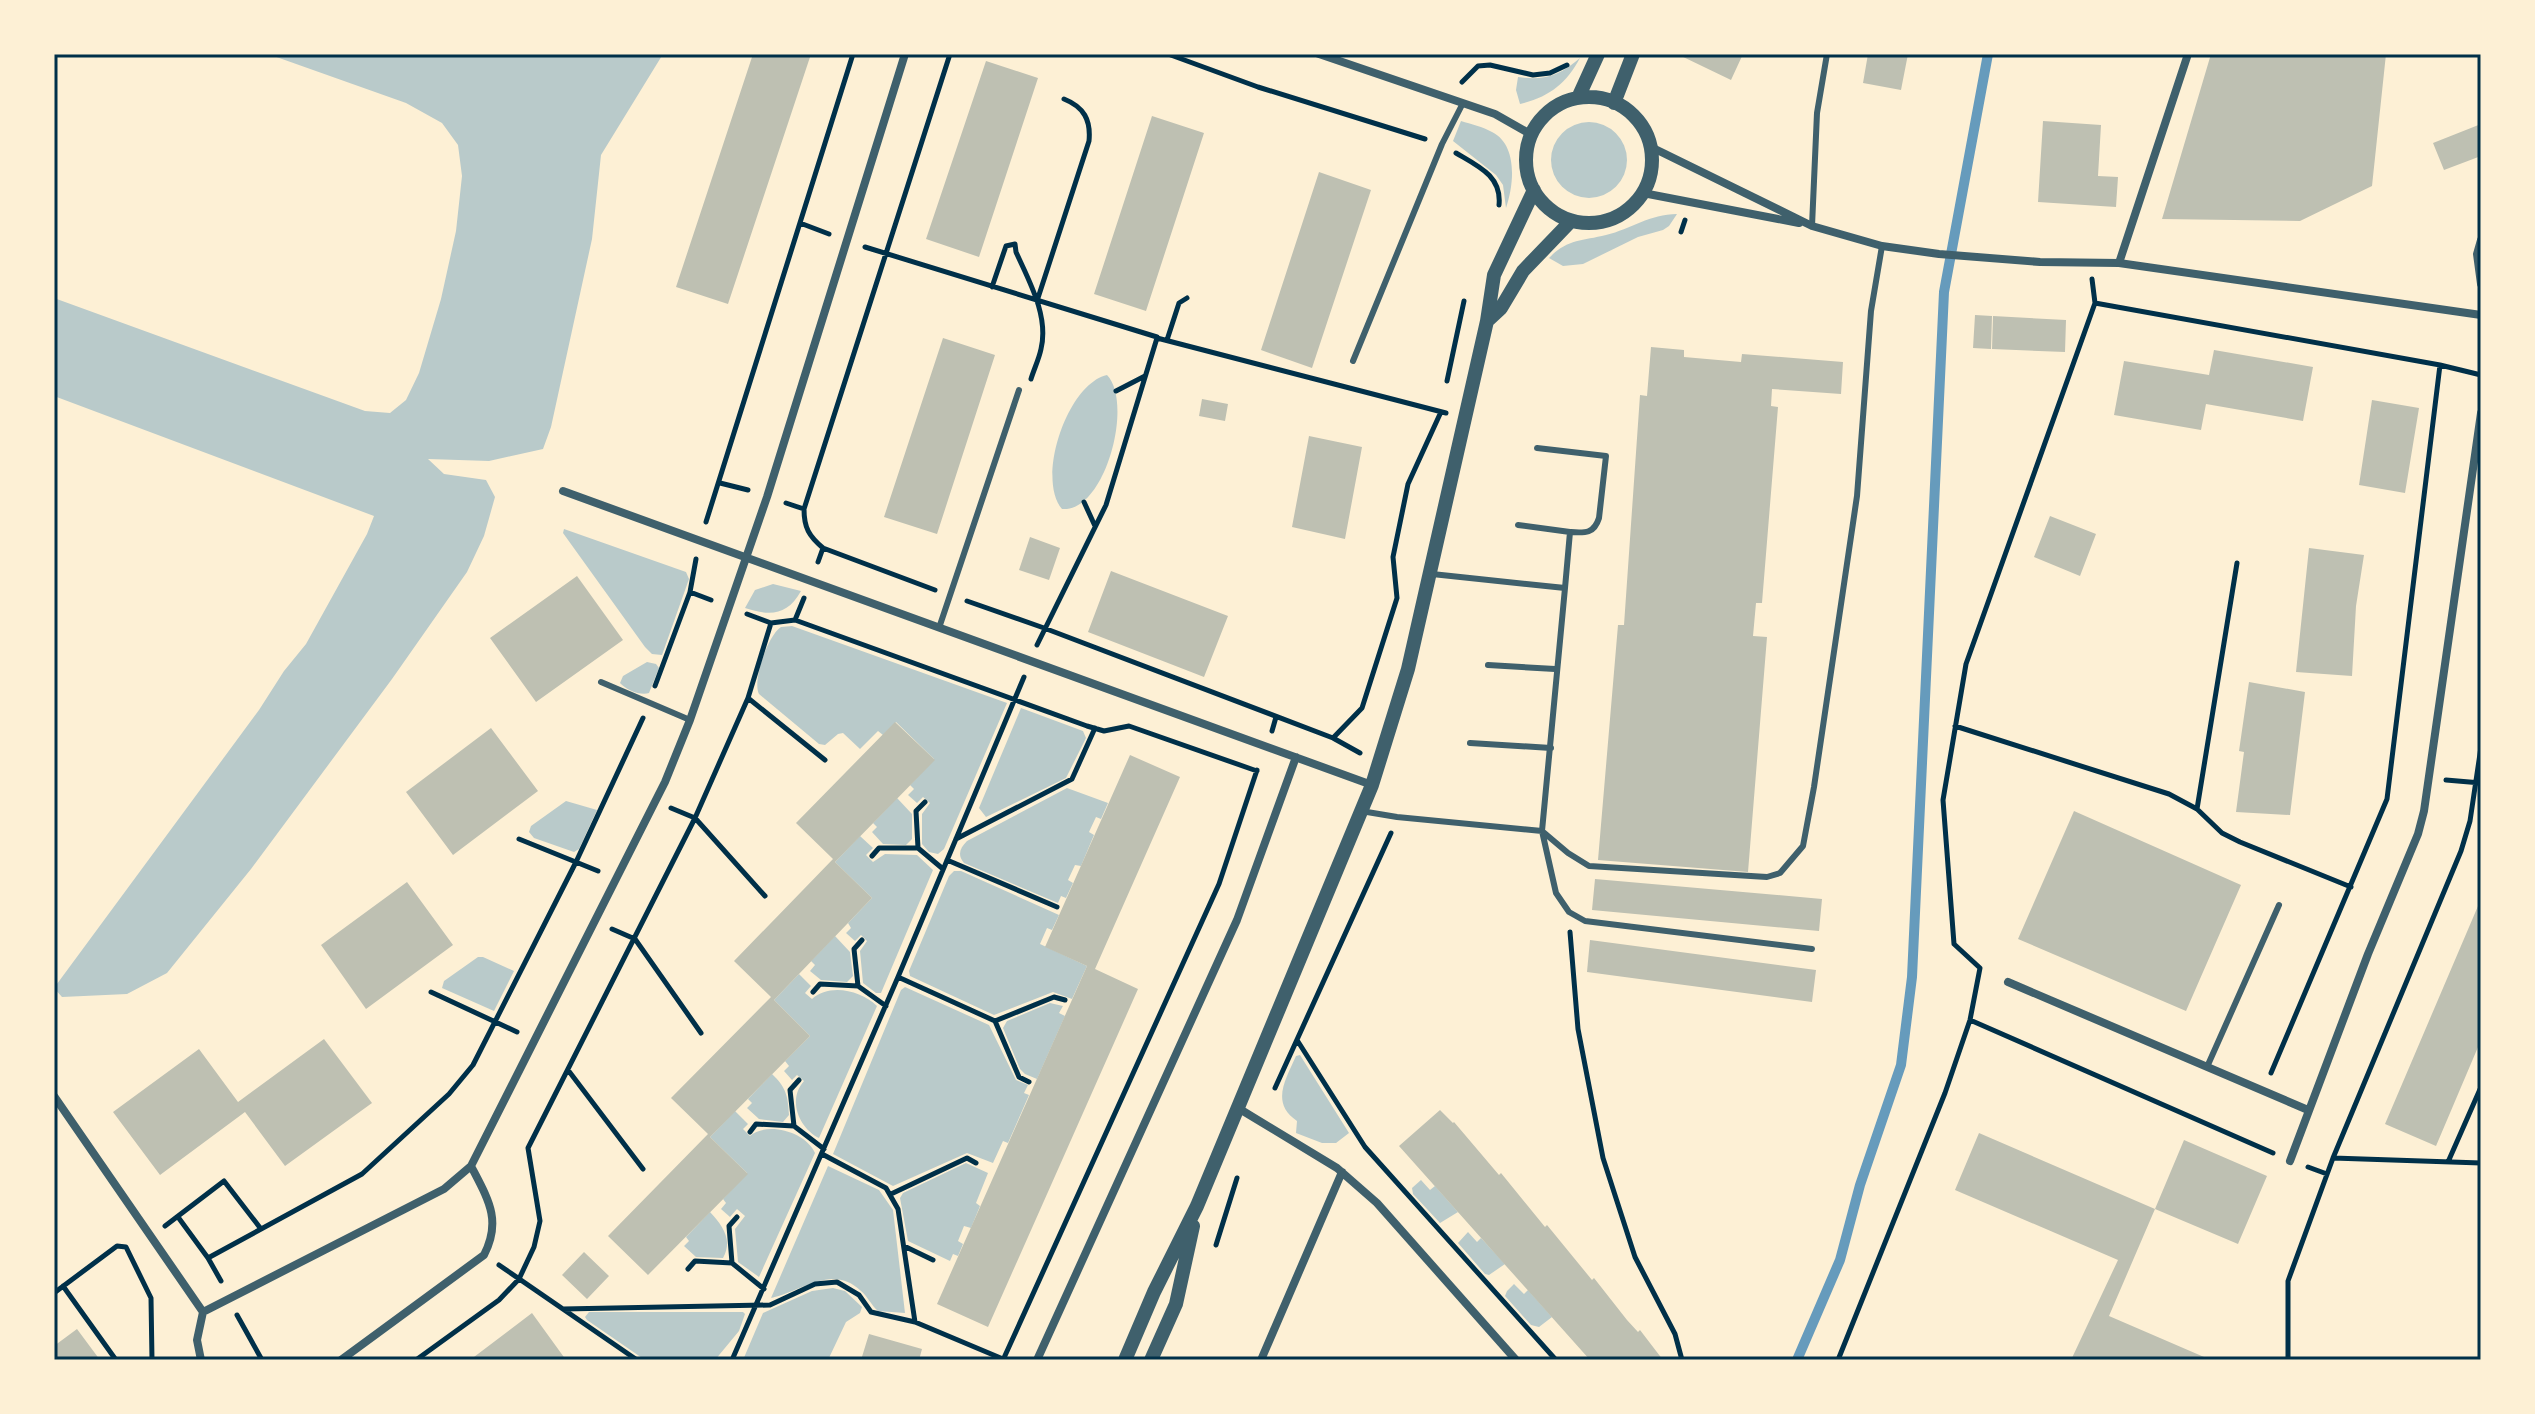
<svg xmlns="http://www.w3.org/2000/svg" width="2535" height="1414" viewBox="0 0 2535 1414" font-family="'IBM Plex Sans',sans-serif">
<rect width="100%" height="100%" fill="#fdf0d5"/>
<path fill="#b9caca" d="M268 54H663L601 155 592 239 551 427 543 449 489 461 428 459 444 474 486 480 495 497 484 536 467 572 392 679 251 869 167 973 127 994 62 997 54 988 259 710 284 671 306 644 367 534 374 516 54 396V298L365 411 390 413 406 400 419 373 441 299 456 231 462 176 458 145 442 123 406 103Z
M1580 58C1566 84 1549 97 1520 104L1516 90 1518 77C1545 81 1560 75 1580 58Z
M1461 121C1471 124 1483 127 1492 132 1518 145 1514 185 1506 208L1503 185 1496 175 1453 141Z
M1551 160a38 38 0 1 1 76 0a38 38 0 1 1-76 0Z
M1677 214 1669 226 1663 230 1638 237 1583 264 1563 266 1549 258C1567 239 1582 241 1606 235 1631 229 1650 214 1677 214Z
M1107 375C1134 403 1105 513 1062 509 1036 479 1067 384 1107 375Z
M564 529 686 572 689 579 662 655 652 654 645 647 563 533Z
M773 584 801 591C787 616 770 616 745 608L755 590Z
M792 626 1007 703 944 849 938 854 929 852 922 844V814L930 803 923 797 917 803 908 795 914 789 910 785 934 759 896 722 883 735 878 731 860 749 843 733 838 734 825 745 819 744 759 694C752 681 768 635 781 627Z
M647 662 656 664 659 668 649 693C641 696 626 690 620 683L623 676Z
M1021 708 1083 731 1086 738 1066 778 986 817 979 808Z
M1067 788 1108 803 1101 819 1096 817 1089 832 1094 835 1081 866 1075 865 1068 880 1073 883 1066 898 1061 896 1058 903 964 863C957 855 960 848 967 841Z
M897 798 912 814V839L906 845 883 844 872 832 877 827 873 823Z
M566 801 597 810 579 849 574 852 534 838 529 832 531 826Z
M860 836 873 848 866 855 873 862 885 854 917 855 933 870 881 993H876L863 983 860 951 867 941 861 935 855 941 846 933 851 928 848 923 872 898 835 862Z
M954 871H961L1059 915 1052 930 1047 928 1040 944 1087 966 1072 999 1053 992 994 1015 910 976 909 971 949 876Z
M835 936 850 952 853 976 847 982 821 980 810 971 815 965 811 961Z
M478 957H483L514 971 494 1011 442 988 444 981Z
M799 974 811 986 805 993 812 999C829 983 861 990 877 1006L819 1138C799 1128 787 1100 804 1081L797 1075 792 1080 784 1071 789 1066 785 1061 810 1036 774 1000Z
M905 987 989 1025 1016 1080 1028 1085 1024 1093 1029 1095 1008 1143 1003 1141 993 1163 967 1153 893 1186 833 1154 901 990Z
M1050 1003 1063 1006 1059 1013 1065 1016 1037 1079 1025 1074 1020 1069 1003 1028 1007 1021Z
M1300 1055 1349 1133 1336 1143H1322L1296 1133 1297 1121C1270 1103 1286 1079 1296 1056Z
M772 1074C786 1087 788 1096 789 1115L783 1122 759 1119 747 1108 752 1103 748 1099Z
M735 1111 748 1124 743 1129 750 1136C767 1121 806 1132 815 1153L759 1277 738 1262 735 1229 745 1216 737 1209 730 1217 721 1209 726 1203 723 1199 747 1173 710 1137Z
M966 1163 988 1173 976 1203 980 1206 971 1228 964 1226 958 1241 963 1244 958 1256 953 1254 950 1261 908 1241 900 1198 903 1193Z
M828 1166 879 1190 893 1210 905 1313 878 1311C871 1305 868 1297 861 1291 832 1263 801 1292 771 1298Z
M1421 1180 1430 1190 1435 1186 1458 1212 1440 1223 1413 1194 1412 1188Z
M710 1212C723 1226 733 1240 723 1258L696 1257 684 1246 689 1241 686 1237Z
M1468 1232 1477 1242 1481 1238 1505 1264 1489 1275 1485 1274 1458 1243Z
M1514 1284 1524 1294 1528 1290 1552 1317 1539 1327 1531 1325 1505 1296 1507 1291Z
M833 1288 845 1291 862 1307 860 1313 846 1322 828 1360H743L763 1313 812 1291Z
M589 1312H743L745 1314 739 1331 715 1360H645L587 1320 585 1317Z"/>
<g fill="none" stroke-linecap="round" stroke-linejoin="round">
<path stroke="#669bbc" stroke-width="10" d="M1797 1360 1840 1260 1860 1185 1901 1065 1912 977 1944 292 1988 54"/>
</g>
<path fill="#bec0b2" d="M753 54H811L728 304 676 287Z
M1677 54H1743L1731 80Z
M1868 54H1908L1901 90 1863 83Z
M2211 54H2386L2372 186 2300 221 2162 219Z
M986 61 1038 78 979 257 926 239Z
M1152 116 1204 133 1146 311 1094 294Z
M2043 121 2101 125 2098 176 2118 177 2116 207 2038 202Z
M2481 124V156L2444 170 2433 143Z
M1319 172 1371 190 1312 368 1261 350Z
M1975 315 1992 316 1991 349 1973 348Z
M1993 316 2066 320 2065 352 1992 349Z
M943 338 995 355 937 534 884 517Z
M1651 347 1684 350V357L1741 362 1742 354 1843 362 1841 394 1772 389 1771 406 1778 407 1762 603H1756L1753 636 1767 637 1748 872 1598 860 1618 625H1624L1640 395 1647 396Z
M2214 350 2313 367 2303 421 2206 404 2201 430 2114 415 2124 361 2209 375Z
M1202 399 1228 404 1225 421 1199 416Z
M2372 400 2419 408 2405 493 2359 485Z
M1309 436 1362 447 1345 539 1292 527Z
M2050 516 2096 534 2080 576 2034 557Z
M1030 537 1060 548 1049 580 1019 570Z
M2309 548 2364 555 2356 606 2352 676 2296 672Z
M1111 571 1228 616 1204 677 1088 632Z
M577 576 623 640 536 702 490 638Z
M2249 682 2305 692 2290 815 2236 812 2244 752 2239 751Z
M895 722 935 760 835 862 872 898 774 1000 810 1036 710 1137 748 1174 648 1275 608 1236 708 1134 671 1098 771 997 734 961 833 859 796 823Z
M491 728 538 791 453 855 406 792Z
M1130 755 1180 777 1095 969 1138 989 988 1327 937 1304 1087 966 1045 947Z
M2074 811 2241 885 2186 1011 2018 939Z
M1595 879 1822 899 1819 931 1592 910Z
M407 882 453 945 366 1009 321 945Z
M2481 899V1040L2436 1146 2385 1124Z
M1590 940 1816 970 1812 1002 1587 972Z
M324 1039 372 1103 285 1166 245 1112 160 1175 113 1112 199 1049 238 1102Z
M1440 1110 1453 1123 1454 1122 1499 1175 1501 1173 1545 1227 1547 1225 1592 1280 1594 1278 1627 1320 1638 1332 1640 1330 1663 1360H1590L1399 1146Z
M1979 1133 2155 1209 2109 1316 2211 1360H2071L2118 1260 1955 1190Z
M2184 1140 2267 1176 2238 1244 2155 1209Z
M584 1252 609 1276 587 1299 562 1275Z
M532 1313 566 1360H470Z
M77 1329 100 1360H54V1346Z
M869 1334 922 1349 919 1360H861Z"/>
<g fill="none" stroke-linecap="round" stroke-linejoin="round">
<path stroke="#003049" stroke-width="5" d="M1168 54 1258 87 1425 139
M1462 82 1478 66 1490 65 1533 75 1550 73 1567 65
M1456 153C1478 166 1502 176 1499 205
M800 223 829 234
M1681 232 1685 220
M865 247 1157 337
M992 287 1006 246 1015 244 1016 252C1029 281 1049 316 1041 349 1039 359 1034 369 1031 379
M1037 301 1089 141C1091 120 1084 107 1064 99
M2095 303 2440 365 2481 375
M1167 340 1179 303 1187 298
M1447 381 1464 301
M1116 391 1145 376
M720 483 748 490
M1084 502 1095 526
M786 503 804 509
M706 522 853 54
M823 548 935 590
M818 562 823 548C809 536 804 528 804 509L950 54
M690 592 711 600
M967 601 1044 628 1333 738 1360 753
M747 614 771 623
M795 620 804 598
M1037 645 1106 505 1157 338 1446 413
M655 686 690 592 696 559
M748 698 825 760
M1955 726 2169 794 2197 809 2222 833 2240 842 2351 887
M1272 731 1276 717
M1333 738 1362 708 1397 598 1393 557 1408 484 1440 414
M2446 780 2481 783
M671 808 695 818 765 896
M2197 809 2237 563
M519 839 598 871
M956 839 1072 779 1095 728
M918 848 943 869
M872 856 879 848H918L916 811 925 802
M947 860 1057 907
M612 929 635 939 701 1033
M1570 932 1578 1029 1603 1158 1635 1257 1675 1334 1682 1360
M898 977 995 1021
M858 986 886 1006
M431 992 517 1032
M813 992 820 984 858 986 854 949 862 940
M1970 1020 2273 1153
M1297 1040 1365 1147 1556 1360
M568 1070 643 1169
M2271 1073 2387 799 2440 365
M1029 1082 1019 1077 995 1021 1054 997 1065 1000
M1275 1088 1391 833
M794 1126 824 1149
M750 1132 756 1124 794 1126 790 1090 799 1080
M822 1154 886 1188 898 1209 915 1322
M2333 1158 2481 1163
M2448 1162 2481 1087
M2308 1167 2327 1174
M891 1194 967 1158 976 1163
M178 1217 208 1258 221 1281
M165 1226 224 1181 261 1229
M1216 1245 1237 1178
M904 1246 933 1260
M208 1258 362 1174 449 1094 473 1065 576 862 643 718
M732 1263 764 1289
M499 1265 637 1360
M688 1269 695 1261 732 1263 729 1226 737 1217
M63 1286 116 1360
M54 1293 117 1246 126 1247 151 1298 152 1360
M563 1309 770 1305 815 1284 837 1282 859 1295 871 1312 915 1322 1003 1359
M237 1315 262 1360
M416 1360 499 1300 519 1279 534 1247 540 1221 528 1148 695 818 748 698 771 623 795 620 1087 726 1104 731 1129 726 1257 771
M732 1360 898 977 1024 677
M1003 1360 1219 884 1257 770
M1838 1360 1945 1093 1970 1020 1980 968 1954 944 1943 800 1966 664 2095 303 2092 279
M2288 1360V1281L2333 1158 2461 851 2470 821 2481 747"/>
<path stroke="#3f606c" stroke-width="6" d="M1812 226 1817 113 1827 54
M1353 361 1442 144 1463 103
M1537 448 1606 456 1599 518C1594 534 1585 533 1570 532L1565 588
M1518 525 1570 532
M939 628 1019 390
M1488 665 1555 669
M601 682 690 720
M1470 743 1551 748
M1361 811 1397 817 1542 831 1565 588 1432 574
M1542 831 1568 853 1589 866 1767 877 1780 873 1803 846 1814 787 1857 496 1871 311 1882 246
M1542 831 1556 893 1569 912 1585 921 1812 949
M2207 1067 2279 905"/>
<path stroke="#3f606c" stroke-width="8" d="M1319 54 1495 114 1532 135
M1651 147 1812 226 1882 246 1939 254 2040 262 2119 263 2481 315
M1643 193 1799 223
M2481 240 2477 254 2481 284
M2119 263 2188 54
M563 491 1372 785
M2008 982 2308 1110
M54 1096 203 1312
M1238 1108 1337 1168 1377 1203 1516 1360
M2290 1161 2368 954 2418 834 2424 811 2481 413
M201 1360 197 1340 203 1312 444 1189 471 1166 665 782 690 720 767 497 905 54
M341 1360 484 1255C502 1220 488 1199 471 1166
M1037 1360 1237 920 1296 757
M1261 1360 1342 1172"/>
<path stroke="#3f606c" stroke-width="14" d="M1526 160a63 63 0 1 1 126 0a63 63 0 1 1-126 0Z
M1578 98 1598 54
M1614 103 1633 54
M1487 321 1501 308 1523 271 1571 221
M1125 1360 1154 1292 1197 1206 1372 785 1408 669 1487 321 1494 275 1534 190
M1151 1360 1176 1304 1193 1226"/>
</g>
<rect width="2535" height="1414" fill="none" stroke="#fdf0d5" stroke-width="112"/>
<rect x="56" y="56" width="2423" height="1302" fill="none" stroke="#003049" stroke-width="3"/>
</svg>
